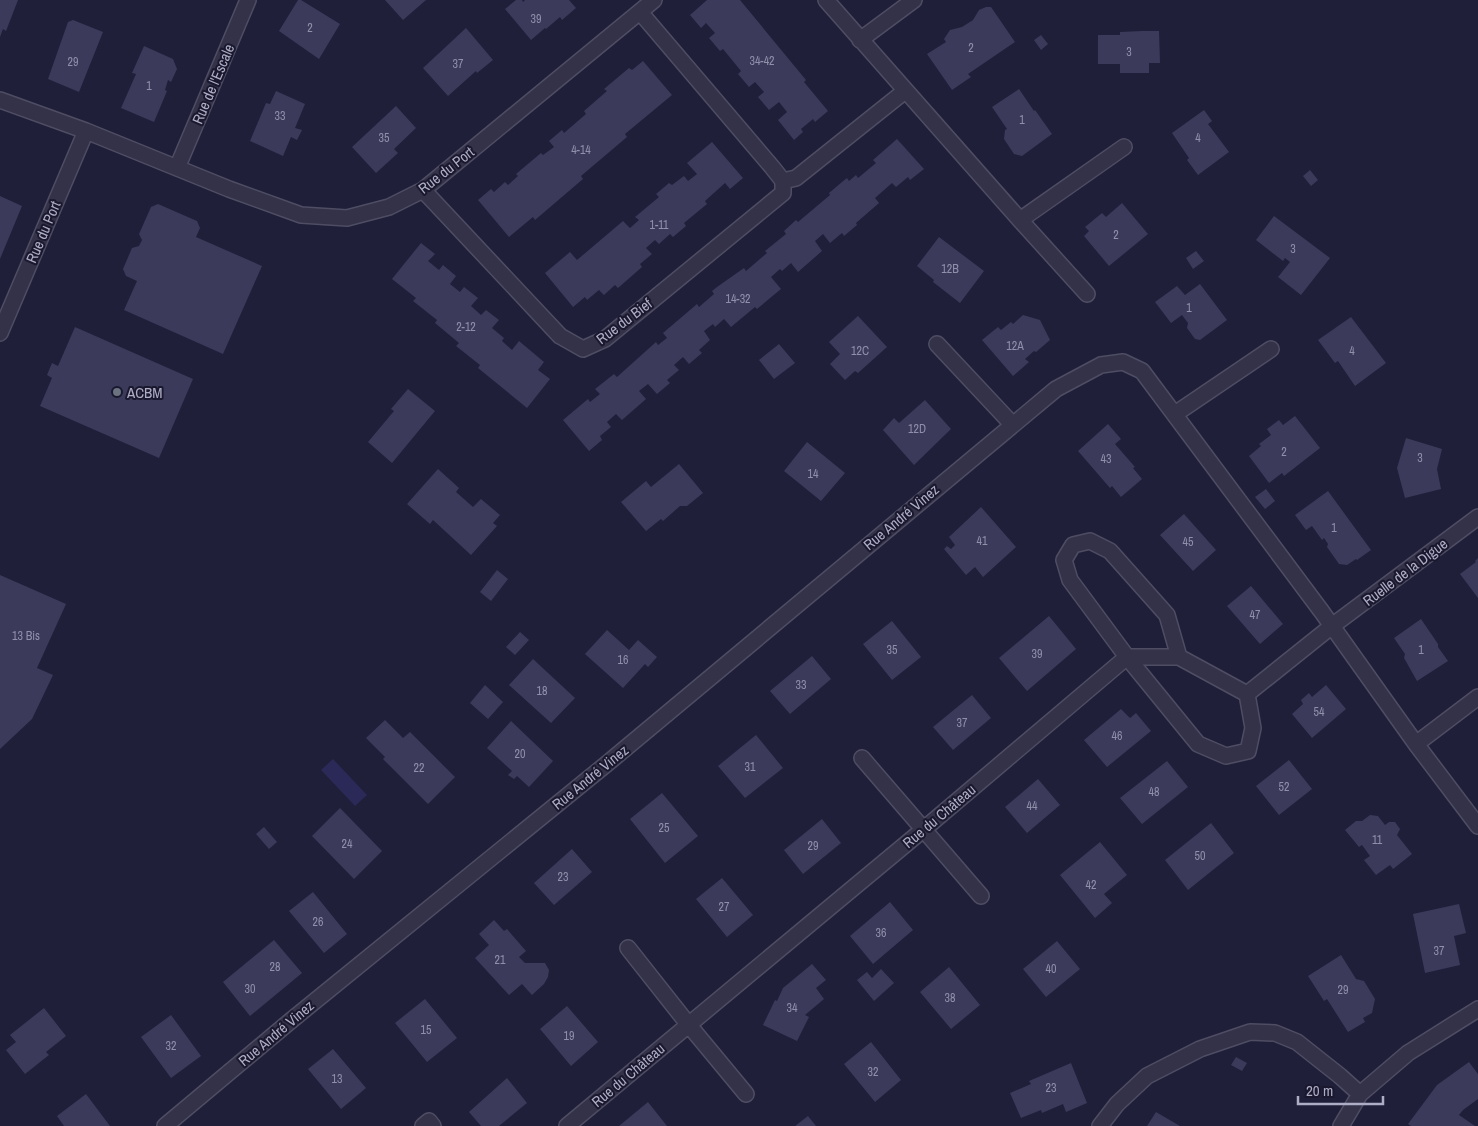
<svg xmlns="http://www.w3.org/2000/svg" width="1478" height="1126" viewBox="0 0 1478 1126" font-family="'Archivo Narrow',sans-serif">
<rect width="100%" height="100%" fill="#1f1f39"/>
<path fill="#2a2957" d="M333 759 367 795 355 806 321 770Z"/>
<path fill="#3b3a5a" d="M0 0H18L6 31 3 29 0 37Z
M298 0H301L340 24 319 59 279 31Z
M385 0H426L403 20Z
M516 0H522L523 2 525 0H569L576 8 562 20 560 17 546 29 545 28 531 40 505 9Z
M707 0H740L806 80 804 82 828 111 815 122 813 119 801 129 803 132 794 140 778 120 787 112 779 102 769 110 758 97 764 92 755 82 749 87 738 74 741 71 723 49 720 51 709 38 715 33 706 23 701 28 690 15Z
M986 7H991L1015 42 968 74 971 77 952 90 927 54 946 42 944 39 950 30 962 27 973 20 979 10Z
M73 20 103 32 79 92 48 79 68 22Z
M466 28 493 60 477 73 476 71 448 96 423 68Z
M1142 31H1159L1160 63H1149V73H1120V64H1098V35H1120V32Z
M1041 35 1048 44 1041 50 1034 40Z
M144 46 173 59 177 69 171 82 168 80 165 90 167 91 154 122 121 108 136 74 132 73Z
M643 61 672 95 625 134 627 137 581 176 583 179 535 220 533 217 509 237 478 200 491 189 494 192 505 182 508 185 518 176 516 174 541 153 543 155 554 147 549 141 562 130 564 133 586 114 584 111 607 91 604 89 629 68 632 70Z
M1019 89 1034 111 1035 110 1052 134 1022 156 1014 154 1004 139 1005 130 1007 129 992 107Z
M276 91 305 104 295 128 302 130 297 140 291 137 283 156 250 141 266 103 270 104Z
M396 106 416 128 394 149 398 153 376 173 352 147Z
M1204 110 1212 121 1208 124 1229 152 1198 175 1187 160 1189 158 1172 133Z
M897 139 924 169 910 180 908 177 896 187 892 183 875 198 879 203 856 223 857 225 844 236 842 233 830 243 823 234 815 241 822 251 798 272 791 263 782 271 780 269 771 277 781 289 757 309 755 307 731 327 724 319 715 327 713 324 704 331 710 340 699 350 702 353 689 364 683 357 674 365 679 370 667 380 670 383 657 394 648 384 639 391 646 399 622 420 616 414 607 422 611 427 600 436 602 440 589 451 563 420 588 399 590 402 600 394 595 389 614 374 617 377 656 342 658 345 667 338 663 333 697 304 699 307 714 294 712 291 717 287 744 268 746 271 767 253 765 251 786 234 784 231 796 220 798 222 830 195 829 193 842 182 847 178 849 181 856 175 858 178 876 163 873 160Z
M712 142 743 178 730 189 725 183 705 201 707 204 684 223 686 226 673 237 670 234 659 244 655 240 646 248 652 254 640 264 642 267 618 288 615 285 604 295 599 290 587 300 585 297 573 307 545 273 570 252 577 260 623 221 630 228 639 220 635 217 659 197 656 194 669 183 672 185 684 176 688 181 697 174 687 163Z
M1310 170 1318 180 1311 186 1303 176Z
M0 196 22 206 0 259Z
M1122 203 1148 234 1109 266 1084 236 1089 231 1085 227 1102 213 1106 217Z
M158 204 197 221 200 228 196 237 262 266 223 354 124 310 137 281 126 276 123 269 132 248 139 246 142 240 139 234 151 207Z
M1274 216 1330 258 1301 295 1278 277 1290 262 1285 258 1283 261 1256 240Z
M939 237 984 271 960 303 933 282 934 280 917 266Z
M421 243 435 254 428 261 439 270 443 265 456 276 450 284 460 292 464 287 478 298 471 306 481 315 486 310 499 320 492 328 504 338 502 341 512 350 519 341 544 362 538 370 550 379 527 408 478 368 480 365 456 346 459 343 435 323 437 320 413 301 416 298 392 279Z
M1196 251 1204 261 1193 269 1186 258Z
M1200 284 1227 320 1200 340 1195 339 1187 328 1188 323 1182 315 1171 323 1155 302 1177 286 1185 295Z
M1023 315 1040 320 1050 340 1036 352 1034 351 1025 359 1029 362 1013 376 982 340 998 327 1001 330 1011 322 1013 324Z
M858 316 887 347 858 373 855 371 845 380 830 364 840 354 829 342Z
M1351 317 1386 363 1355 386 1338 361 1335 363 1318 340Z
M75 327 193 379 159 458 40 406 52 378 47 375 52 363 58 366Z
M779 344 795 363 774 379 759 360Z
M408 389 435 411 392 463 368 442 394 411 391 409Z
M925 400 951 429 914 465 883 430 894 418 899 423Z
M1295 416 1320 448 1284 476 1282 473 1269 483 1249 456 1261 446 1259 444 1271 435 1267 429 1279 420 1283 425Z
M1108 424 1121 439 1115 444 1135 467 1133 468 1142 479 1121 497 1112 486 1110 488 1078 451Z
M1406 438 1442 449 1437 469 1441 489 1405 498 1397 468Z
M807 442 845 473 821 501 784 471Z
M679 464 703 493 687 506H680L663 521 661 519 646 531 621 502 646 481 651 487Z
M438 469 459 488 456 492 473 507 481 499 500 515 493 523 497 526 471 555 433 520 430 524 407 504Z
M1266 489 1275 501 1265 509 1255 497Z
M1328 491 1371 550 1357 560 1356 559 1347 565 1339 564 1327 547 1328 544 1324 538 1322 540 1312 526 1306 530 1295 515Z
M981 507 1016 547 983 577 975 567 966 575 944 549 947 546 951 549 955 545 949 537Z
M1184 514 1216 550 1193 571 1160 535Z
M1478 558V598L1460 574 1476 562 1475 561Z
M497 570 508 579 491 601 480 592Z
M0 575 66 604 37 668 53 675 32 719 0 749Z
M1251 586 1283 624 1260 644 1227 606Z
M1049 616 1076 649 1027 691 999 658Z
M1421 619 1438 644V647L1448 661 1417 681 1404 658 1405 654 1394 638Z
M892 621 921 657 892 680 863 644Z
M607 630 629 650 638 640 657 657 648 667 645 664 623 688 585 654Z
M520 632 529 640 515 655 506 647Z
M812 656 831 679 790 714 770 691Z
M533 659 575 698 551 723 509 685Z
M485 685 503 702 488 719 470 703Z
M1326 685 1346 709 1312 738 1292 714 1303 704 1301 700 1309 693 1312 697Z
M972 695 991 718 953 750 933 727Z
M1121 709 1130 718 1136 713 1151 731 1107 767 1084 740Z
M385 720 403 738 410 732 455 777 428 804 383 759 385 757 366 738Z
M511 721 553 761 529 787 517 776 514 779 508 775 512 771 487 748Z
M756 735 783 768 745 798 718 766Z
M1289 760 1312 789 1279 815 1256 786Z
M1167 761 1188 787 1142 824 1120 798Z
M1038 779 1060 805 1027 833 1005 807Z
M662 793 698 836 665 863 630 819Z
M340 808 382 851 354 879 312 836Z
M1370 815 1378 816 1385 825 1389 822H1395L1400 829 1397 835 1412 854 1393 869 1390 865 1376 875 1364 860 1370 856 1362 845 1359 847 1345 830 1356 821H1362Z
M822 819 841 843 803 874 784 850Z
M1211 823 1234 853 1188 890 1165 860Z
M264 827 277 842 269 849 256 834Z
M1100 842 1127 875 1104 894 1112 903 1095 918 1060 875Z
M572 849 592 872 554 905 534 883Z
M722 878 753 915 727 937 696 899Z
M313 892 347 934 324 953 289 911Z
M890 902 913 930 873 964 850 936Z
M1459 904 1466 933 1454 936 1460 965 1425 973 1413 914Z
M494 920 504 931 507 929 526 951 519 957 525 963H545L549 970 548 977 544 984 532 995 522 984 509 995 475 958 489 945 479 934Z
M274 940 302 973 250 1016 223 982Z
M1057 941 1080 969 1046 997 1023 969Z
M1341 955 1356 979 1364 981 1375 999 1372 1013 1363 1018 1365 1022 1348 1032 1327 999 1324 1001 1308 976Z
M812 964 826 980 816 988 824 999 805 1015 809 1017 797 1041 763 1025 775 1000 777 1001 783 988Z
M949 967 980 1005 951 1029 920 992Z
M881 969 894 983 874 1001 857 980 867 972 872 978Z
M425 999 457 1038 427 1062 395 1023Z
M567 1006 598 1042 571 1066 540 1029Z
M44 1008 66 1036 46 1052 49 1055 25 1074 6 1050 16 1042 10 1035Z
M171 1015 201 1056 171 1078 141 1037Z
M871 1042 901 1080 875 1102 844 1064Z
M333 1049 366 1088 341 1109 308 1069Z
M1236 1057 1247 1063 1242 1071 1231 1065Z
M1469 1062 1478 1074V1099L1463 1110 1459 1115 1475 1126H1411L1408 1124 1437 1085Z
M1071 1063 1087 1103 1066 1112 1063 1104 1042 1113 1041 1110 1021 1118 1010 1093 1031 1084 1029 1081Z
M507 1078 527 1103 499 1126H481L469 1112Z
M86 1094 110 1126H64L57 1116Z
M648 1102 667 1126H619Z
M1156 1112 1180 1126H1147Z
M808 1116 816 1126H795Z"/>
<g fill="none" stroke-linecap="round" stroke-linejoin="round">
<defs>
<path id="minor" d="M826 0 1020 220 1087 294
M860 40 914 0
M0 100 86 131 229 189 301 215 347 218 389 207 423 190 654 0
M177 168 248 0
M783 181 796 178 905 91
M423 190 560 336 583 349 605 339 783 193V181L772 167 640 12
M1020 220 1124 147
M0 333 86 131
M937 344 1012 424
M1175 414 1271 349
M1179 657 1167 615 1110 551 1090 541 1073 545 1064 560 1070 580 1127 657 1198 744 1226 756 1248 751 1253 728 1247 694
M1416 744 1478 697
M862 758 981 896
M628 948 688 1024 746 1094
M165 1126 288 1023 609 762 1056 389 1101 365 1123 362 1142 371 1322 612 1416 744 1478 826
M423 1126 429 1121 433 1126
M567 1126 924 829 1127 657H1179L1247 694 1332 626 1478 517
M1100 1126 1117 1104 1147 1076 1200 1049 1250 1032 1275 1033 1297 1042 1340 1076 1360 1094
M1341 1126 1360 1094 1408 1053 1478 1009"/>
</defs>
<use href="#minor" stroke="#4e4d64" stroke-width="18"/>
<use href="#minor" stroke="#333249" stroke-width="15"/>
</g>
<circle fill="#6b7280" stroke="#19182e" stroke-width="2" cx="117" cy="392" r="5"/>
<g text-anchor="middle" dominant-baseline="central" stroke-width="4" stroke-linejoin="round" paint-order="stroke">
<g font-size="12" fill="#9190ab">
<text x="536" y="19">39</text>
<text x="310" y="28">2</text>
<text x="971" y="48">2</text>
<text x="1129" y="52">3</text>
<text x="762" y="61">34-42</text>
<text x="73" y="62">29</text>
<text x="458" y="64">37</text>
<text x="149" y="86">1</text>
<text x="280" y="116">33</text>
<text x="1022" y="120">1</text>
<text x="384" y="138">35</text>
<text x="1198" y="138">4</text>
<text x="581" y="150">4-14</text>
<text x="659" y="225">1-11</text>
<text x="1116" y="235">2</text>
<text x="1293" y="249">3</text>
<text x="950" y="269">12B</text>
<text x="738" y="299">14-32</text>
<text x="1189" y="308">1</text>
<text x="466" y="327">2-12</text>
<text x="1015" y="346">12A</text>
<text x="860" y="351">12C</text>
<text x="1352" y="351">4</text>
<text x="917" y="429">12D</text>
<text x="1284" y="452">2</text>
<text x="1420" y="458">3</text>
<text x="1106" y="459">43</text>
<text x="813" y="474">14</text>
<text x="1334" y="528">1</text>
<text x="982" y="541">41</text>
<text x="1188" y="542">45</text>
<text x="1255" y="615">47</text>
<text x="26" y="636">13 Bis</text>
<text x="892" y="650">35</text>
<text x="1421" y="650">1</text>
<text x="1037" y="654">39</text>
<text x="623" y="660">16</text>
<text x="801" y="685">33</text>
<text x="542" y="691">18</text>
<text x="1319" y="712">54</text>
<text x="962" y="723">37</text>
<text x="1117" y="736">46</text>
<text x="520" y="754">20</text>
<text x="750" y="767">31</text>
<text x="419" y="768">22</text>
<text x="1284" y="787">52</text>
<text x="1154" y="792">48</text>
<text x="1032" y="806">44</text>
<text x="664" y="828">25</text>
<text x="1377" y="840">11</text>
<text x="347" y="844">24</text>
<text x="813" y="846">29</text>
<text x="1200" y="856">50</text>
<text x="563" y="877">23</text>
<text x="1091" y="885">42</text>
<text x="724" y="907">27</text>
<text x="318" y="922">26</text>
<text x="881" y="933">36</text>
<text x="1439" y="951">37</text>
<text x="500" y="960">21</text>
<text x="275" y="967">28</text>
<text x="1051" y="969">40</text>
<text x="250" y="989">30</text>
<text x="1343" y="990">29</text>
<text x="950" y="998">38</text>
<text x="792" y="1008">34</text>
<text x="426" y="1030">15</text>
<text x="569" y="1036">19</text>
<text x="171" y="1046">32</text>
<text x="873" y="1072">32</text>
<text x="337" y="1079">13</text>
<text x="1051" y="1088">23</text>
</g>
<g font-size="15" fill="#aeadc6" stroke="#19182e">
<text transform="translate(213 84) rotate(-67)">Rue de l'Escale</text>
<text transform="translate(446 170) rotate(-38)">Rue du Port</text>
<text transform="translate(43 232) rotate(-67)">Rue du Port</text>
<text transform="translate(624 321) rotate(-37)">Rue du Bief</text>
<text transform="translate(901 517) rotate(-40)">Rue André Vinez</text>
<text transform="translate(1405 572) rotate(-37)">Ruelle de la Digue</text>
<text transform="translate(590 777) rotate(-39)">Rue André Vinez</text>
<text transform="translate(939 816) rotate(-40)">Rue du Château</text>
<text transform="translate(276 1033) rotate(-40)">Rue André Vinez</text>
<text transform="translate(628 1075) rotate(-40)">Rue du Château</text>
</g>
<g font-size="15" fill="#aeadc6" stroke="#19182e" text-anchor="start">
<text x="127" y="392">ACBM</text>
</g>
</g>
<path d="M1298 1096v8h85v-8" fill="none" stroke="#aeadc6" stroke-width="2.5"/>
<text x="1306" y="1096" font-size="15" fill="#aeadc6" stroke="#19182e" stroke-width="4" paint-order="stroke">20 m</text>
</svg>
